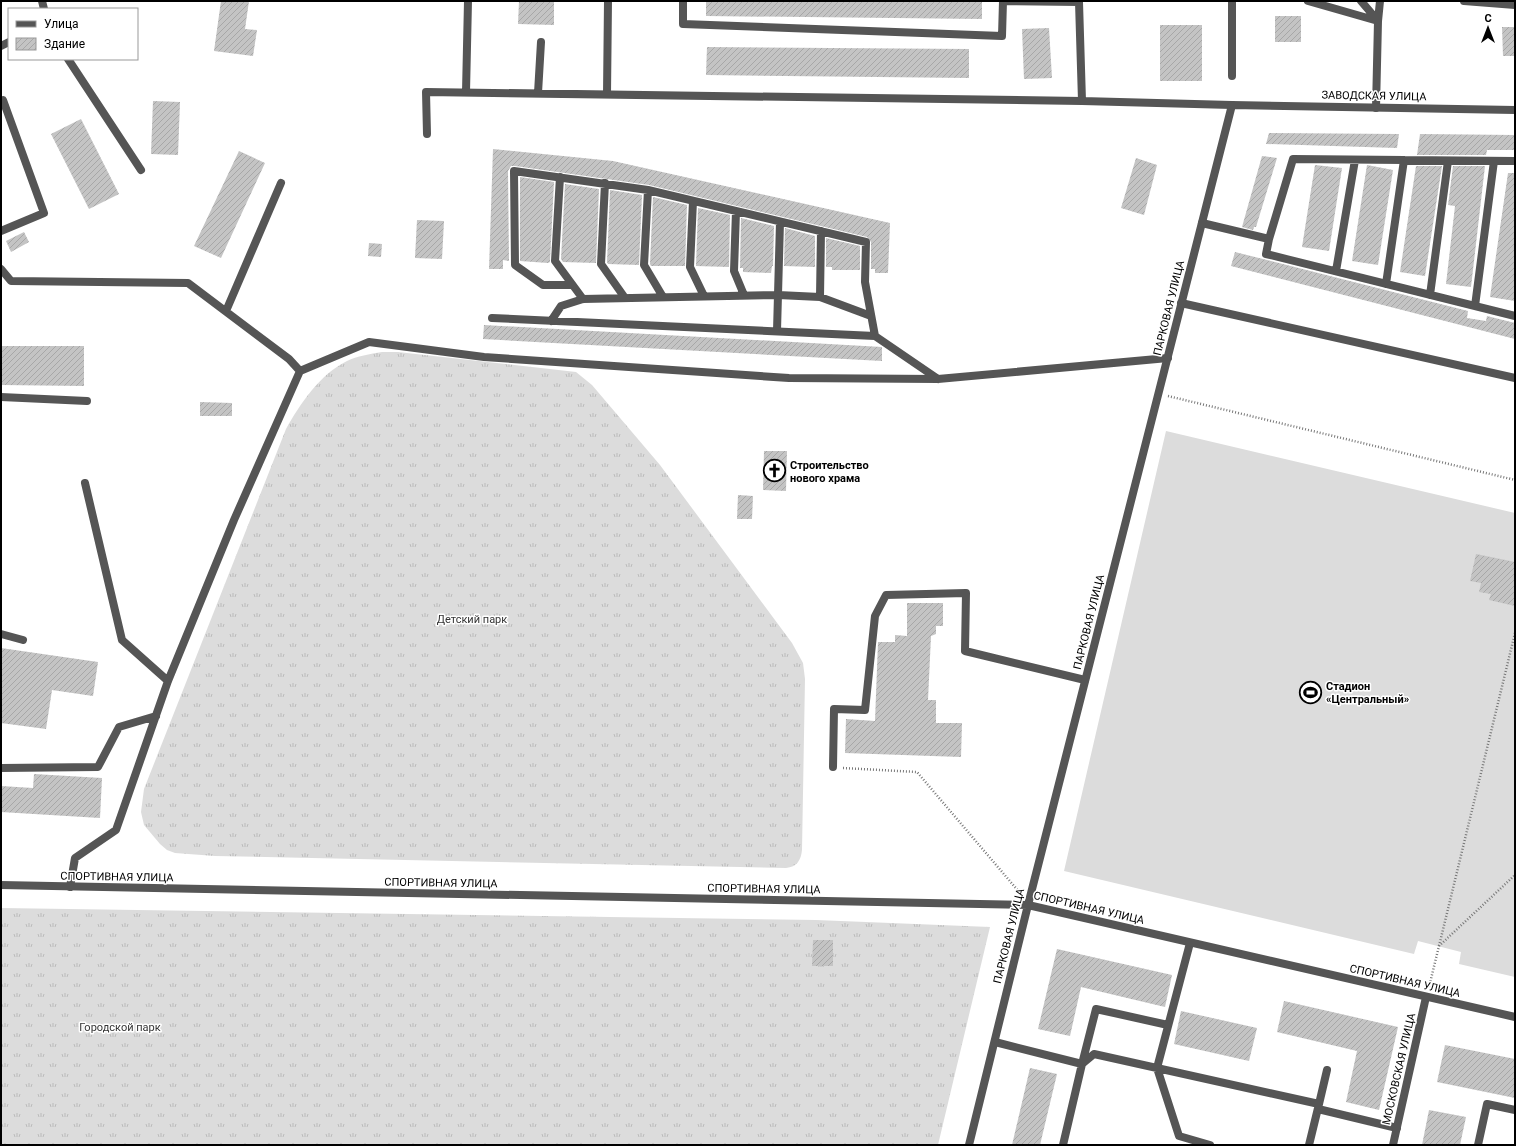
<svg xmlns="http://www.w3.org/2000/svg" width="1516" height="1146" viewBox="0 0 1516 1146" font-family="Roboto,sans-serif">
<defs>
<pattern id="grass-tufts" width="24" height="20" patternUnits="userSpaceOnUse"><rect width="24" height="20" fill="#dcdcdc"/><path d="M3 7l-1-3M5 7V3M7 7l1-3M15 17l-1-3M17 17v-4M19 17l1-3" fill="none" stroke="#bbb"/></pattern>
<pattern id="building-hatch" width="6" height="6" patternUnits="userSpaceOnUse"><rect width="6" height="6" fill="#c4c4c4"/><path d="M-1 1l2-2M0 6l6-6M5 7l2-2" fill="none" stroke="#a7a7a7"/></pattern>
</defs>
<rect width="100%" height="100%" fill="#fff"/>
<path fill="url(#grass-tufts)" d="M382 352H398L576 372 592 385 660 465 792 643 803 663 805 679 802 850C801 860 797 867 786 868L215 856 175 853 167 850 160 844 144 825 141 812 144 789 286 429C300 404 320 374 347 361 357 356 370 354 382 352Z
M1 908 816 920 990 927 938 1145H1Z"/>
<path fill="#dcdcdc" d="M1166 431 1515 513V977L1459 964 1461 952 1418 941 1414 954 1064 871Z"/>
<path fill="url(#building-hatch)" d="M221 1H249L245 29 257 30 253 56 214 51Z
M519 1H554V25L518 24Z
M706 1H982V19L706 16Z
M1275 16H1301V42H1275Z
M1160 25H1202V81H1160Z
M1502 27H1515V56H1503Z
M1049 28 1052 78 1024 79 1022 29Z
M707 47 969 49V78L706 75Z
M153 101 180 102 178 155 151 154Z
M81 119 119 194 89 209 51 134Z
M1269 133 1399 134 1397 148 1266 144Z
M1420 134 1515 135V150H1487L1486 155H1417Z
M493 149 613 161 890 223 888 273H875V269H871V242L867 237 649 185 515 166H511L508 171 509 261 503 260V269H489Z
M239 151 265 163 221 258 194 246Z
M1262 156 1277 158 1256 227H1254L1253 230 1242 227Z
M1136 158 1157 165 1144 215 1121 208Z
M1315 165 1342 168 1329 251 1302 247Z
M1367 165 1393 170 1378 265 1352 261Z
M1416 166H1442L1425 276 1400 272Z
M1453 166H1485L1471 287 1446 284 1455 206 1448 205Z
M1508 173H1515V301L1490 297Z
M520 177 554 182 550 262 548 263 520 261Z
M565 184 599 189 596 263 563 262 561 259Z
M610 190 642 195 639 265 608 264 607 262Z
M653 197 687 205 685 266H651L650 264Z
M698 208 730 215 729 267 696 266Z
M741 218 774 226 773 266H772L771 273 743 272V268H740Z
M417 220 444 221 442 259 415 258Z
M785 228 815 236V267L784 266Z
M24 232 29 242 11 252 6 241Z
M826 238 860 246V270H832V267H826Z
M369 243 382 244 381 257 368 256Z
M1235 252 1468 311 1467 318 1486 321 1487 316 1515 323V339L1231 266Z
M484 325 882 347V361L483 339Z
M1 346H84V386L1 385Z
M200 402 232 403V416H200Z
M764 451H787L786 491 763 490Z
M738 495 753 496 752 519H737Z
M1476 554 1515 562V606L1489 600 1491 594 1479 592 1481 583 1470 581Z
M907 603H943V626H936V634L931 636 928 700H936V723H962L961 757 845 753 846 719 875 721 878 642H895V635L907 636Z
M1 648 98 662 93 696 52 690 46 729 1 723Z
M34 774 102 778 100 818 1 812V786L33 788Z
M813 940H833V966H812Z
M1057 949 1172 975 1165 1007 1081 987 1070 1036 1038 1029Z
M1284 1001 1398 1027 1379 1110 1346 1102 1357 1051 1277 1032Z
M1181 1011 1257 1028 1249 1061 1174 1044Z
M1445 1045 1515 1059V1098L1437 1082Z
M1030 1068 1057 1074 1040 1145H1012Z
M1429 1110 1466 1117 1460 1145H1422Z"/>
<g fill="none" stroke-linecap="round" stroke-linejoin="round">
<path stroke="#777" stroke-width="2.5" stroke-dasharray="1 2" stroke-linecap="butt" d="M1168 396 1515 480
M843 768 917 772 1020 893
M1439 946 1515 633
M1429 987 1439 946 1515 875"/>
<path stroke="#555" stroke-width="8" d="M42 1 44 9
M683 1V24L1002 36 1003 1
M1003 1 1079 2 1082 101
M1308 1 1378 21 1376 108
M1361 1 1378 21 1380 1
M1464 1 1515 5
M1 46 9 42
M68 59 141 170
M1232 76V1
M466 92 468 1
M538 93 541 42
M607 94 608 1
M427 134 426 92 1082 101 1232 105
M560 177 555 261 583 299
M605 183 601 264 625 298
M648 190 644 265 663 297
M693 201 690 267 704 296
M736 211 734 271 744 295
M1202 223 1269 239 1266 254 1515 316
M1 231 44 213 3 100
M1269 239 1293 159 1515 161
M1 269 11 281 188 283 289 359 300 371
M1336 271 1355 160
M1386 284 1404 160
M572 285H543L515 265 514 171 648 190 866 242 865 282 875 336
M1430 295 1448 161
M820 297 821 231
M1181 303 1515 378
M1475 306 1494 161
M226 311 281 183
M492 318 875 336 938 379
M551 321 561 306 583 299 778 295 820 297 871 316
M777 331 780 222
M1 397 87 401
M85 483 122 640 168 681
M1 634 23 640
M833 767 834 709 865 710 875 616 886 595 966 593 965 651 1085 680
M1 768 98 767 119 727 156 716
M70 887 75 858 116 830 168 681 234 520 300 371 369 342 484 357 789 378 938 379 1168 358
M1190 943 1157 1068 1179 1136 1210 1145
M1168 1025 1096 1009 1082 1064 1094 1054 1319 1104 1309 1145
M995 1042 1082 1064 1063 1145
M1319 1104 1327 1070
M1318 1109 1397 1128
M1478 1145 1487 1104 1515 1110"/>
<path stroke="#555" stroke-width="8" d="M1393 1145 1426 997"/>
<path stroke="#555" stroke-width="8" d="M1 885 1028 905 1515 1017
M969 1145 1028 905 1232 105 1515 110"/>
</g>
<defs>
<symbol id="church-ring" viewBox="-11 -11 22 22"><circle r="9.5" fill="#fff" stroke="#000" stroke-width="1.5"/><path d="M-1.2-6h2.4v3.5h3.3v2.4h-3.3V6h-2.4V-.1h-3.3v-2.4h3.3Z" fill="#000"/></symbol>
<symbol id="stadium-ring" viewBox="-11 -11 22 22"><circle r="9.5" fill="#fff" stroke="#000" stroke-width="1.5"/><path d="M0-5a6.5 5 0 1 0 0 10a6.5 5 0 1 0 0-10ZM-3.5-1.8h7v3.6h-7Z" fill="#000"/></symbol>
</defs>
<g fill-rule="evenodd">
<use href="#church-ring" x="762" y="458" width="25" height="25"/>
<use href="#stadium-ring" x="1298" y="680" width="25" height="25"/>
</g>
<g text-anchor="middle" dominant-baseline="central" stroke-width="3" stroke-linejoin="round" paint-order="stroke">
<g font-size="11" fill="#000" stroke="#fff">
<text transform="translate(1374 96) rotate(1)">ЗАВОДСКАЯ УЛИЦА</text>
<text transform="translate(1169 308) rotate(-76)">ПАРКОВАЯ УЛИЦА</text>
<text transform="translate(1089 622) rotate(-76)">ПАРКОВАЯ УЛИЦА</text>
<text transform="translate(117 877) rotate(1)">СПОРТИВНАЯ УЛИЦА</text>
<text transform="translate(441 883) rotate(1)">СПОРТИВНАЯ УЛИЦА</text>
<text transform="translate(764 889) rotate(1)">СПОРТИВНАЯ УЛИЦА</text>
<text transform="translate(1089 908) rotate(13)">СПОРТИВНАЯ УЛИЦА</text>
<text transform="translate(1009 936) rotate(-76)">ПАРКОВАЯ УЛИЦА</text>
<text transform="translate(1405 981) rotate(13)">СПОРТИВНАЯ УЛИЦА</text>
<text transform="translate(1399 1069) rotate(-77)">МОСКОВСКАЯ УЛИЦА</text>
</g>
<g font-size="11" font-weight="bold" fill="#000" stroke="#fff" text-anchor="start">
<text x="790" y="465">Строительство<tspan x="790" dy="13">нового храма</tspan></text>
<text x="1326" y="686">Стадион<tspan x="1326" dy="13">«Центральный»</tspan></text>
</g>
<g font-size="11" fill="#333" stroke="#fff">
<text x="472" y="619">Детский парк</text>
<text x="120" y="1027">Городской парк</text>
</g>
</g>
<rect width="1516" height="1146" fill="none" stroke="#000000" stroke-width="4"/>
<rect x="8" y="8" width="130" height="52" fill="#ffffff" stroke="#999999"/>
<rect x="16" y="21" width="20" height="6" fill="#555555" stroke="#999999"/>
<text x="44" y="28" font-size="12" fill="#000000">Улица</text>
<rect x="16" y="38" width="20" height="12" fill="url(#building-hatch)" stroke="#999999"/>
<text x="44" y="48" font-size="12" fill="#000000">Здание</text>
<g transform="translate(1488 28)" stroke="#ffffff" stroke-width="3" paint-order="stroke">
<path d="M0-3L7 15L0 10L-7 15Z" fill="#000000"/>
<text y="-6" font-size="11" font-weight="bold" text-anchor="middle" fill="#000000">С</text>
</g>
</svg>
